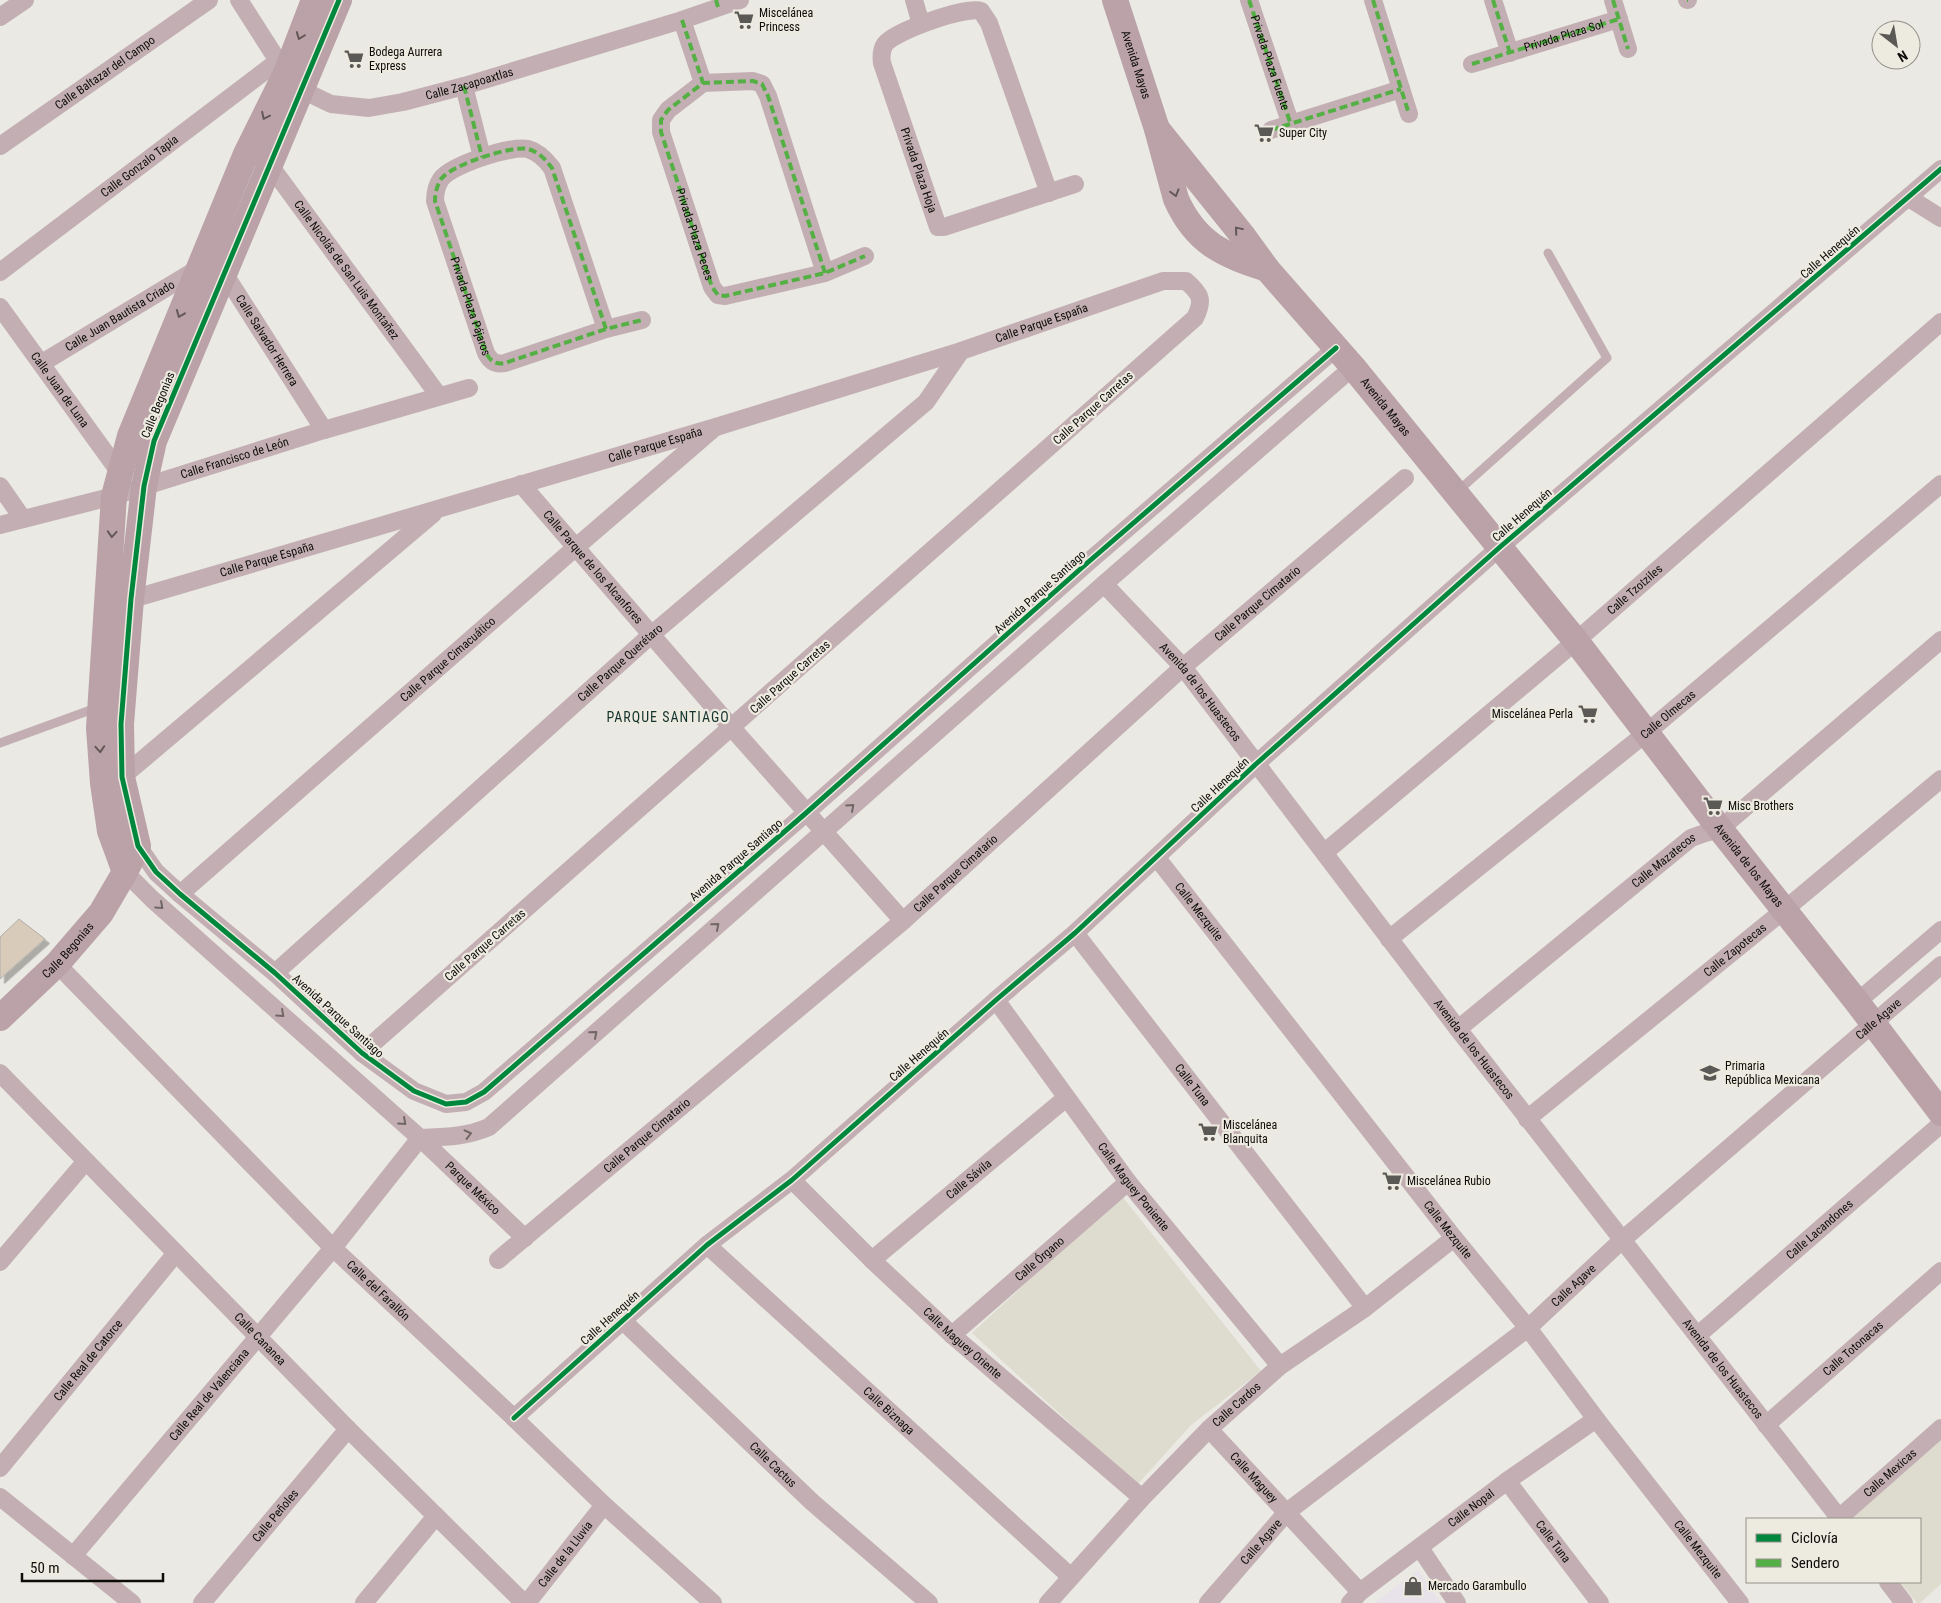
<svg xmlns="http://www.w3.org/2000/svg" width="1941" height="1603" viewBox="0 0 1941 1603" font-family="'Roboto Condensed',sans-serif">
<defs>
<filter id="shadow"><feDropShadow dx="4.5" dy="4.5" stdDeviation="0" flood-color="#0004"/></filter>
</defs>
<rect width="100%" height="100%" fill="#eae9e3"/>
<path fill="#e8e2ea" d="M1418 1570 1441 1603H1375Z"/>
<path fill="#dedbcf" d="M1121 1195 1261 1371 1191 1425 1137 1485 972 1333Z
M1941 1434V1584L1920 1603H1917L1900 1582H1920V1519H1849Z"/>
<path fill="#d9cbba" stroke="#b0aeaa" filter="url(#shadow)" d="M19 919 45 939 0 979V937Z"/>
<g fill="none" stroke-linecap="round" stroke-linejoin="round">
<path stroke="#c3afb3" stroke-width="9" d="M1458 491 1607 358 1548 253
M0 743 96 708"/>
<g stroke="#c3afb3" stroke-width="18">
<path id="s1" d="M239 0 278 61 300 89 331 104 369 108 403 102 464 86 682 20 740 0"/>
<path d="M914 0 921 24"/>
<path id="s2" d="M1249 0 1291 125"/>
<path d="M1373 0 1409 114"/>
<path d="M1493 0 1510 53"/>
<path d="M1613 0 1628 49"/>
<path d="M1687 0H1688"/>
<path d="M0 17 25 0"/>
<path d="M682 20 703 83"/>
<path id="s3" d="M1472 64 1619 19"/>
<path d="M464 86 482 157"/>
<path d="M1271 130 1401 89"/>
<path id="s4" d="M0 146 209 0"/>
<path id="s5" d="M262 161 269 164 439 396"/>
<path id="s6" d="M1049 193 989 23 981 11C966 6 895 31 885 44 881 50 881 56 882 63L938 227H944L1075 184"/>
<path d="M1909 198 1941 218"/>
<path id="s7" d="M0 272 278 61"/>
<path id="s8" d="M825 273 768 96 762 84 753 81 703 83 668 110 661 120V132L712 287 718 295 725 296 825 273 865 256"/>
<path id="s9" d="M0 307 120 473"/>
<path d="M606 329 552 168C546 160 539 152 528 149 512 145 451 165 441 179 437 185 435 194 435 201L486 353C490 361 496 365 505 363L606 329 642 320"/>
<path id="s10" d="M42 363 199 268 224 273 324 430"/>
<path id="s11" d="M521 484 732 728 903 921"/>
<path d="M0 486 23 519"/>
<path id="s12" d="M0 525 114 496 324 430 469 388"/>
<path id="s13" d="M1104 584 1183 667 1458 1029 1840 1519"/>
<path id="s14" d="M122 602 716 427 961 351 1163 281H1186C1201 294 1204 300 1195 318L362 1053"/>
<path d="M122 777 433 514"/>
<path d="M138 846 156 872 180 894 275 973 362 1053 414 1091 446 1104 466 1102 484 1092 806 813 1086 564 1336 348"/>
<path id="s15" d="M1325 852 1576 641 1941 322"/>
<path id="s16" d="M1157 858 1454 1238 1528 1328 1596 1419 1740 1603"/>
<path id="s17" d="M125 872 152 899 420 1138 525 1238"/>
<path id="s18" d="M180 894 575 548 712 430"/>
<path id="s19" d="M1075 933 1365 1308"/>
<path id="s20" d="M1389 939 1645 734 1941 484"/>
<path id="s21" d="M57 964 333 1248 514 1418 604 1505 713 1603"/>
<path id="s22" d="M275 973 651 635 926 402 961 351"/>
<path id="s23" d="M996 1000 1128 1182 1280 1366"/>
<path d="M1857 1002 1941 930"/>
<path id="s24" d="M1458 1029 1691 838 1705 833 1720 829 1941 640"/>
<path id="s25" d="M0 1073 348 1429 524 1603"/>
<path id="s26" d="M1527 1119 1783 911 1941 779"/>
<path d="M420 1138C445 1137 466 1137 489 1127L1104 584 1353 367"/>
<path id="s27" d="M792 1180 872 1260 952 1335 1142 1498"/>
<path id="s28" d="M707 1245 1071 1577"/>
<path id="s29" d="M498 1260 903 921 1183 667 1405 478"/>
<path id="s30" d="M872 1260 1066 1098"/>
<path d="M0 1262 86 1161"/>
<path id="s31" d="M622 1320 812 1502 929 1603"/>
<path id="s32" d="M952 1335 1128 1182"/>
<path id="s33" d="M1698 1335 1941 1124"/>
<path d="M514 1418 707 1245 792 1180 996 1000 1075 933 1256 764 1500 547 1941 169"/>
<path id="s34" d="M1766 1425 1941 1271"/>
<path id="s35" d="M1209 1429 1360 1592"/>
<path id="s36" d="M0 1468 176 1253"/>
<path id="s37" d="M1507 1481 1600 1603"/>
<path d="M0 1497 132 1603"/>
<path id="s38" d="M1839 1518 1941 1428"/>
<path d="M1420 1548 1457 1603"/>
<path id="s39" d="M73 1556 333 1248 420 1138"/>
<path d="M1888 1582 1904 1603"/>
<path id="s40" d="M202 1603 348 1429"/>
<path d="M364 1603 436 1516"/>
<path id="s41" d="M527 1603 604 1505"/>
<path id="s42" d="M1048 1603 1142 1498 1209 1429 1280 1366 1365 1308 1454 1238"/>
<path id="s43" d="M1208 1603 1287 1512 1528 1328 1621 1241 1941 965"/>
<path id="s44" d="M1350 1603 1360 1592 1507 1481 1596 1419"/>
</g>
<g stroke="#baa2a8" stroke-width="26">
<path id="s45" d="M1115 0 1157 129 1176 199C1196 244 1224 255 1267 269"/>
<path id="s46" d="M1157 129 1243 236 1267 269 1353 367 1576 641 1720 829 1857 1002 1941 1113"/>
<path d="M125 872 110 831 103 783 99 728 114 496 130 436 246 154 286 73 314 0"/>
<path id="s47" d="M0 1018 57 964 101 913 125 872 138 846 122 777 121 724 131 599 144 486 154 441 339 0"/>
</g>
<g stroke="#54b044" stroke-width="4" stroke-dasharray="8 4" stroke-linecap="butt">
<path d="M716 0 718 7"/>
<path d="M1249 0 1291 125"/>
<path d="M1373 0 1409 114"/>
<path d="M1493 0 1510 53"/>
<path d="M1613 0 1628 49"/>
<path d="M1687 0H1688"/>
<path d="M682 20 703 83"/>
<path d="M1472 64 1619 19"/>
<path d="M464 86 482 157"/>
<path d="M1271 130 1401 89"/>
<path d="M825 273 768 96 762 84 753 81 703 83 668 110 661 120V132L712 287 718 295 725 296 825 273 865 256"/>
<path id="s48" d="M606 329 552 168C546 160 539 152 528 149 512 145 451 165 441 179 437 185 435 194 435 201L486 353C490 361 496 365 505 363L606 329 642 320"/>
</g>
<defs>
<path id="cycleway" d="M339 0 154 441 144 486 131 599 121 724 122 777 138 846 156 872 180 894 275 973 362 1053 414 1091 446 1104 466 1102 484 1092 806 813 1086 564 1336 348
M514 1418 707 1245 792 1180 996 1000 1075 933 1256 764 1500 547 1941 169"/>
</defs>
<use href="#cycleway" stroke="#edeae0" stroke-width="8"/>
<use href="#cycleway" stroke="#00873e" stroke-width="5"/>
</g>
<defs><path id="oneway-chevron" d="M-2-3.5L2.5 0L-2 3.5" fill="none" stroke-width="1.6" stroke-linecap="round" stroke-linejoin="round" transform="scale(1.25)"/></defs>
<g stroke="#645758">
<use href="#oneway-chevron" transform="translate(300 36) rotate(111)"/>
<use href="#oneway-chevron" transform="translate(265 116) rotate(116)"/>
<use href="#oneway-chevron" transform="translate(1175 193) rotate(74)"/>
<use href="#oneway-chevron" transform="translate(1238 230) rotate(-130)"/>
<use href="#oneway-chevron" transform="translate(180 314) rotate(112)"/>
<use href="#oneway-chevron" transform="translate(112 534) rotate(94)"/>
<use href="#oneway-chevron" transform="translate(100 749) rotate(86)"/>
</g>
<g stroke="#716666">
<use href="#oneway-chevron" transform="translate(851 807) rotate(-42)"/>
<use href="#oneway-chevron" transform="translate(160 906) rotate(42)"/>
<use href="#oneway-chevron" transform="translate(716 926) rotate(-41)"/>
<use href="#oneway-chevron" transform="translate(281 1014) rotate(42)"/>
<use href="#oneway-chevron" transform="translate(594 1034) rotate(-41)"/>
<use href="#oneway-chevron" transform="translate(403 1122) rotate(42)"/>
<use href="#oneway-chevron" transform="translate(468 1134) rotate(-14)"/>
</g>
<defs>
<symbol id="supermarket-bare" viewBox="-9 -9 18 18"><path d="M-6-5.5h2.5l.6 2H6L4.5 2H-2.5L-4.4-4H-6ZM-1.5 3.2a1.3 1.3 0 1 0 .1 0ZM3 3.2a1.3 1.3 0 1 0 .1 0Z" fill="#5a5955" stroke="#edeae0" stroke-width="2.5" paint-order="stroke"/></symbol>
<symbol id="school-bare" viewBox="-9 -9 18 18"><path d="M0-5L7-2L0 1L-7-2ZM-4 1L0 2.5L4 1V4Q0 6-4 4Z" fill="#5a5955" stroke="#edeae0" stroke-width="2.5" paint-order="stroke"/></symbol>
<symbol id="shop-bare" viewBox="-9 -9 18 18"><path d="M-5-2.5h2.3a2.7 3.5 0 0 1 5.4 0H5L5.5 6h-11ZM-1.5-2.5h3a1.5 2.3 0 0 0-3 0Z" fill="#5a5955" stroke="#edeae0" stroke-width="2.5" paint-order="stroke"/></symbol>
</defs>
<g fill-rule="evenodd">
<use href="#supermarket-bare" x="730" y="6" width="28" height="28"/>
<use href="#supermarket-bare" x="340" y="45" width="28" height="28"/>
<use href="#supermarket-bare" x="1250" y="119" width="28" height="28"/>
<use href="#supermarket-bare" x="1574" y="700" width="28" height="28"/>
<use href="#supermarket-bare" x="1699" y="792" width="28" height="28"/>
<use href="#school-bare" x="1696" y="1059" width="28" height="28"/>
<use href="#supermarket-bare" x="1194" y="1118" width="28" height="28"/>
<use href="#supermarket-bare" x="1378" y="1167" width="28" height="28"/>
<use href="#shop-bare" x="1399" y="1572" width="28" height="28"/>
</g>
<g text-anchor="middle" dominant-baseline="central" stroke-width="4.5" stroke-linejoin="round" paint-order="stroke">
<g font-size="12" fill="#0d0c09" stroke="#edeae0" text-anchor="start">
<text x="759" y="13">Miscelánea<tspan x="759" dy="14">Princess</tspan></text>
<text x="369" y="52">Bodega Aurrera<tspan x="369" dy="14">Express</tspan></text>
<text x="1279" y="133">Super City</text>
<text x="1573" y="714" text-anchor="end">Miscelánea Perla</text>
<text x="1728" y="806">Misc Brothers</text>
<text x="1725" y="1066">Primaria<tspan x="1725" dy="14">República Mexicana</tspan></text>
<text x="1223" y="1125">Miscelánea<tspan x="1223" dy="14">Blanquita</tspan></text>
<text x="1407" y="1181">Miscelánea Rubio</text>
<text x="1428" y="1586">Mercado Garambullo</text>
</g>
<g font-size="12" fill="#0d0c09" stroke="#edeae0">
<text stroke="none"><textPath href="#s3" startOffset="96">Privada Plaza Sol</textPath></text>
<text stroke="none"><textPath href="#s2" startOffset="66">Privada Plaza Fuente</textPath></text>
<text stroke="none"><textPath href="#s45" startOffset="68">Avenida Mayas</textPath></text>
<text stroke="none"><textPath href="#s4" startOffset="128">Calle Baltazar del Campo</textPath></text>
<text stroke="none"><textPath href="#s1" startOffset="284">Calle Zacapoaxtlas</textPath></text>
<text stroke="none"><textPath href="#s7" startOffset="175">Calle Gonzalo Tapia</textPath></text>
<text stroke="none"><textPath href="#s6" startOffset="431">Privada Plaza Hoja</textPath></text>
<text stroke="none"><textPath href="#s8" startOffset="435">Privada Plaza Peces</textPath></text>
<text transform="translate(1830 252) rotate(-41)">Calle Henequén</text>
<text stroke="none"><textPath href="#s5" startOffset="139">Calle Nicolás de San Luis Montañez</textPath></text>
<text stroke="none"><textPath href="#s48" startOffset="429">Privada Plaza Pájaros</textPath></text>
<text stroke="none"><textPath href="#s10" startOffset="91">Calle Juan Bautista Criado</textPath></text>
<text stroke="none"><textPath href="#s14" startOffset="961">Calle Parque España</textPath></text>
<text stroke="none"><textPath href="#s10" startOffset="289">Calle Salvador Herrera</textPath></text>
<text stroke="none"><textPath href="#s9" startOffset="102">Calle Juan de Luna</textPath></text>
<text transform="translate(158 405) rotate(-68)">Calle Begonias</text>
<text stroke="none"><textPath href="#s46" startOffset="360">Avenida Mayas</textPath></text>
<text transform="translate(1093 408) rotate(-42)">Calle Parque Carretas</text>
<text stroke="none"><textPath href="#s14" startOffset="556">Calle Parque España</textPath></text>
<text stroke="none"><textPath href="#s12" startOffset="244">Calle Francisco de León</textPath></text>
<text transform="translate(1522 515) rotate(-41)">Calle Henequén</text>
<text stroke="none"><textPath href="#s14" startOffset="151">Calle Parque España</textPath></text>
<text stroke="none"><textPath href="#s11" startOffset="110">Calle Parque de los Alcanfores</textPath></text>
<text stroke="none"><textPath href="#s15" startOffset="406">Calle Tzotziles</textPath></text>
<text transform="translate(1040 592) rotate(-42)">Avenida Parque Santiago</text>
<text stroke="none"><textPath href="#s29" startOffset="1004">Calle Parque Cimatario</textPath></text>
<text stroke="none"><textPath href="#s18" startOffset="356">Calle Parque Cimacuático</textPath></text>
<text stroke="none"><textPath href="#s22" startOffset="464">Calle Parque Querétaro</textPath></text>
<text transform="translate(790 677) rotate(-42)">Calle Parque Carretas</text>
<text stroke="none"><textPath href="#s13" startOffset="145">Avenida de los Huastecos</textPath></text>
<text stroke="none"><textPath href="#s20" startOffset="358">Calle Olmecas</textPath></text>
<text transform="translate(1220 785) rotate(-43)">Calle Henequén</text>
<text transform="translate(736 860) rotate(-41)">Avenida Parque Santiago</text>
<text stroke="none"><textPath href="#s24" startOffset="266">Calle Mazatecos</textPath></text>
<text stroke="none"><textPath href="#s46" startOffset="945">Avenida de los Mayas</textPath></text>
<text stroke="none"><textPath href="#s29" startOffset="599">Calle Parque Cimatario</textPath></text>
<text stroke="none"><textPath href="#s16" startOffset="68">Calle Mezquite</textPath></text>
<text transform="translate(485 945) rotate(-41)">Calle Parque Carretas</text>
<text stroke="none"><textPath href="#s47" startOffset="96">Calle Begonias</textPath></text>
<text stroke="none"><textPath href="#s26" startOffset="268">Calle Zapotecas</textPath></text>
<text transform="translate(338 1016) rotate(42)">Avenida Parque Santiago</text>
<text stroke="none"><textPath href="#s43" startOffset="891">Calle Agave</textPath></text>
<text stroke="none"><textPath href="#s13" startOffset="595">Avenida de los Huastecos</textPath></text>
<text transform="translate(919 1055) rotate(-41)">Calle Henequén</text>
<text stroke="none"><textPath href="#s19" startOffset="192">Calle Tuna</textPath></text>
<text stroke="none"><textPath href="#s29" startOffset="194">Calle Parque Cimatario</textPath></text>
<text stroke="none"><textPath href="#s30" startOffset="126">Calle Sávila</textPath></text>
<text stroke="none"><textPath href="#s23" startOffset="232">Calle Maguey Poniente</textPath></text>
<text stroke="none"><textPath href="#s17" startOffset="470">Parque México</textPath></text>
<text stroke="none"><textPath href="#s33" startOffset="161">Calle Lacandones</textPath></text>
<text stroke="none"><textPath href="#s16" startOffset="472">Calle Mezquite</textPath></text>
<text stroke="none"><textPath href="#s32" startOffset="116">Calle Órgano</textPath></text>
<text stroke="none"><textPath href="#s43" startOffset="486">Calle Agave</textPath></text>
<text stroke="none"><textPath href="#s21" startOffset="458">Calle del Farallón</textPath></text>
<text transform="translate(610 1318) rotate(-42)">Calle Henequén</text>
<text stroke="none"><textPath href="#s25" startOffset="372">Calle Cananea</textPath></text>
<text stroke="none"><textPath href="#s27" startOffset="236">Calle Maguey Oriente</textPath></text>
<text stroke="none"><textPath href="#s34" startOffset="116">Calle Totonacas</textPath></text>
<text stroke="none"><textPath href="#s36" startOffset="139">Calle Real de Catorce</textPath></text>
<text stroke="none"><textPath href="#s13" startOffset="1000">Avenida de los Huastecos</textPath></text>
<text stroke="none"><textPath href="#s39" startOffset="211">Calle Real de Valenciana</textPath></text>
<text stroke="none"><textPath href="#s42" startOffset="274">Calle Cardos</textPath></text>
<text stroke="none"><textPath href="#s28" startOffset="246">Calle Biznaga</textPath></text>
<text stroke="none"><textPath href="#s31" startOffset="209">Calle Cactus</textPath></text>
<text stroke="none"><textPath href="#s38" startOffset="68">Calle Mexicas</textPath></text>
<text stroke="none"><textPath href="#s35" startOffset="66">Calle Maguey</textPath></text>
<text stroke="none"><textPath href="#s44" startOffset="154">Calle Nopal</textPath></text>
<text stroke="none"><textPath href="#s40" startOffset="114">Calle Peñoles</textPath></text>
<text stroke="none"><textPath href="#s43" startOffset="81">Calle Agave</textPath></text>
<text stroke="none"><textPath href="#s37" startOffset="76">Calle Tuna</textPath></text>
<text stroke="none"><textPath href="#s16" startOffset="878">Calle Mezquite</textPath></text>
<text stroke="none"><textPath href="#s41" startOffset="62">Calle de la Lluvia</textPath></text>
</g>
<g font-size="14" letter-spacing="1" fill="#13342e" stroke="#edeae0">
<text x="668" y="717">PARQUE SANTIAGO</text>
</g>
</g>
<rect x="1746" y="1518" width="175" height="65" fill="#edeae0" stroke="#93918a"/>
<rect x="1756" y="1534" width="25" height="8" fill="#00873e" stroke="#93918a"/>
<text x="1791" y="1543" font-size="15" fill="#0d0c09">Ciclovía</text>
<rect x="1756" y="1559" width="25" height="8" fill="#54b044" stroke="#93918a"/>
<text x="1791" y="1568" font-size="15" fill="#0d0c09">Sendero</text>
<g transform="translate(1896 45) rotate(149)"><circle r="24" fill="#edeae0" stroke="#93918a"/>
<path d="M0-4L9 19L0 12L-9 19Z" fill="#5a5955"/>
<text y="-8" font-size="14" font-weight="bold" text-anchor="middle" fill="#0d0c09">N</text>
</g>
<path d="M22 1573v8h141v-8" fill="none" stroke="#0d0c09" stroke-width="2.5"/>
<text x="30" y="1573" font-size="15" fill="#0d0c09" stroke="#edeae0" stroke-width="4" paint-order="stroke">50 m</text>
</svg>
